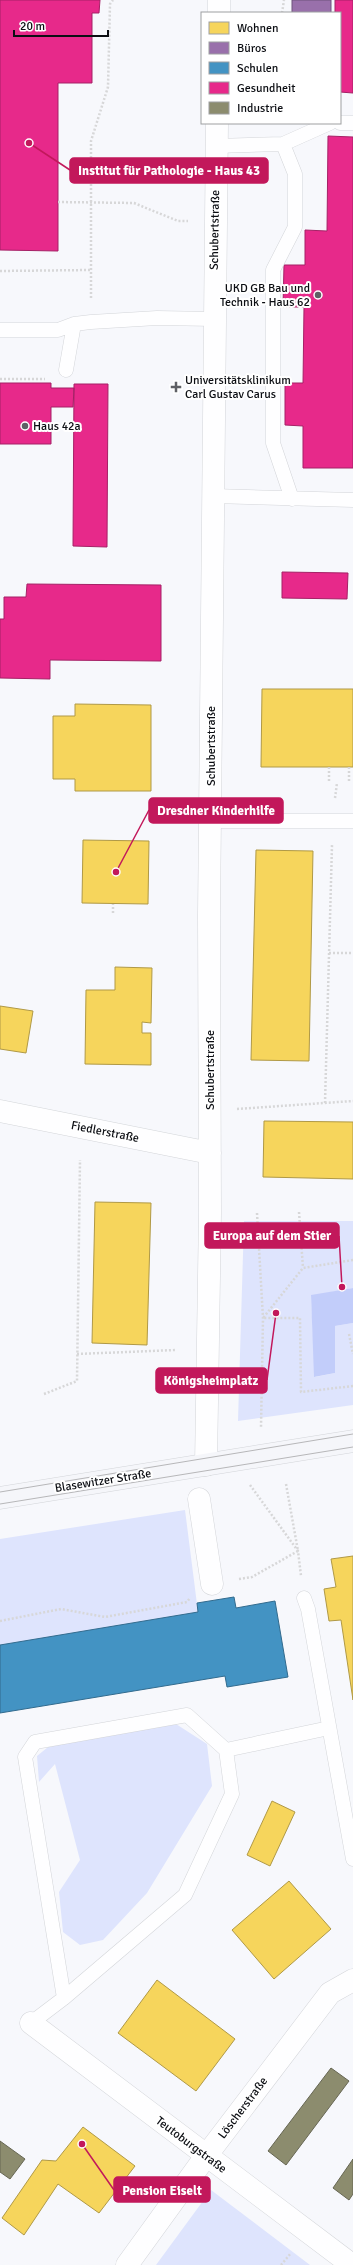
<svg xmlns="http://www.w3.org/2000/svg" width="353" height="2265" viewBox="0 0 353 2265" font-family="Signika,sans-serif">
<rect width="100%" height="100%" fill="#f7f8fc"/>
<path fill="#dee4fd" d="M244 1221H353V1288L311 1296 315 1377 335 1373V1326L353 1323V1405L238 1421Z
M185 1510 198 1612 0 1645V1539Z
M176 1724 207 1744 212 1786 147 1893 103 1940 80 1945 63 1932 59 1892 80 1860 55 1764 39 1782 37 1756 53 1743Z
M211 2190 310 2265H156Z"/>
<path fill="#c2cdfa" d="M353 1288V1323L335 1326V1373L314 1377 311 1295Z"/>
<path fill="#f6d55c" stroke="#b09946" d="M262 689H353V767H261Z
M75 704 151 705V791H75V779H53V716H75Z
M83 840 149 841 148 904 82 903Z
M256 850 313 851 309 1061 251 1060Z
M115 967 152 968 151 1023 142 1022V1033H151V1065L85 1064 86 990H115Z
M0 1006 33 1011 26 1053 0 1049Z
M264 1121 353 1122V1179L263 1177Z
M95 1202 151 1203 147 1345 92 1343Z
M353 1556V1700L341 1620 329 1621 324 1589 336 1587 331 1559Z
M272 1801 295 1812 270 1866 247 1855Z
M289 1881 331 1929 274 1979 232 1930Z
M157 1980 235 2039 196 2091 118 2033Z
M83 2127 135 2166 99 2213 58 2184 24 2235 2 2218 42 2160 56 2161Z"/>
<path fill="#9970ab" stroke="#6f537d" d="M292 0H331V13H292Z"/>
<path fill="#4393c3" stroke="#326b8e" d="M234 1597 236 1608 275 1601 288 1677 227 1687 225 1676 0 1713V1645L198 1612 197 1603Z"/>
<path fill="#e7298a" stroke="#a52166" d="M0 0H100L99 13H92V83H58V251L0 250Z
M335 0H353V93L340 92V13H335Z
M328 136 353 137V468H303V426L285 425V383H303L304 307H283L284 265H305V230L327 231Z
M0 383H51V388H74L73 407H51V444H0Z
M74 384H108L107 547 73 546Z
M282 572 348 573 347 599 282 598Z
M27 584 161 585V661L50 660V679L0 678V619H4V597H26Z"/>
<path fill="#8c8c6e" stroke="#666653" d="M331 2068 349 2081 286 2165 268 2151Z
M0 2141 25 2159 10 2179 0 2172Z
M353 2159V2194L349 2200 333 2188Z"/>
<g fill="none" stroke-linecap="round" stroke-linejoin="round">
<defs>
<path id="lane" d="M340 123H353
M283 144 295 174V227L273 270V443L292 499
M216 146 283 144 330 123
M0 330H58L74 324 91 322 157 318 214 319
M66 370 74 324
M213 496 353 500
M211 821H353
M304 1598 308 1609 353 1859
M64 1998 25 1757 35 1742 187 1715 226 1750
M31 2023 64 1998 185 1895 232 1794 226 1750 329 1728"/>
<path id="street" d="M219 13V0
M0 1111 210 1153
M206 1465 210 1213 209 915 217 123
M199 1499 212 1584
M31 2023 352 2265
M127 2265 206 2156 330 1993 353 1980"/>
<path id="secondary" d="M0 1498 353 1441"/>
</defs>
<use href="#lane" stroke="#d3d5d9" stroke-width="15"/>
<use href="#street" stroke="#d3d5d9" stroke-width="23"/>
<use href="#secondary" stroke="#d3d5d9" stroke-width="23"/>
<path stroke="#d7d7d8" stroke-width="2.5" stroke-dasharray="2 2" stroke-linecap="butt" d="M282 13 284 0
M58 202 134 203 178 221H188
M0 271 91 270
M91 298V141L108 87 110 4 113 0
M0 379H45
M329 767V783
M349 767V783
M335 798 337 783
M113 913V904
M329 953H353
M325 1103 332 845
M237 1109 353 1101
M299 1212 303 1268
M257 1213 263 1318 261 1427
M353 1260 303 1268 263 1318H300L301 1392 353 1386
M349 1334 353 1354
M77 1354 176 1350
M44 1394 77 1381 80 1160
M250 1485 298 1551 301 1576
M239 1579 252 1577 298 1551 286 1484
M0 1621 61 1609 105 1617 187 1602 190 1598
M281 2265 291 2253"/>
<use href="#lane" stroke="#fefeff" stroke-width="14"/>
<use href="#street" stroke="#fefeff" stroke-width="22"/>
<use href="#secondary" stroke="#f5f6fa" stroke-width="22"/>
<path stroke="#b7b7b9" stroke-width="1" d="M0 1492 353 1434
M0 1504 353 1447"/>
</g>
<g fill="#5e6065" stroke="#fff" stroke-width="1.5">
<circle cx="318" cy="295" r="4"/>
<path d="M174 381h4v4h4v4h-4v4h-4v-4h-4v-4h4z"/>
<circle cx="25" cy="426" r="4"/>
</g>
<g text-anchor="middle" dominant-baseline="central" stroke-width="4" stroke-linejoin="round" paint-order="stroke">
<g font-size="12" fill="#0c0e13" stroke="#fff">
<text transform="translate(215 230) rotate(-89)">Schubertstraße</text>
<text transform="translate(211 746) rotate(-90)">Schubertstraße</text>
<text transform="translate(210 1070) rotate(-90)">Schubertstraße</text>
<text transform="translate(105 1132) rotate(11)">Fiedlerstraße</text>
<text transform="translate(103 1481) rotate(-9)">Blasewitzer Straße</text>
<text transform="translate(243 2108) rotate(-53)">Löscherstraße</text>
<text transform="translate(191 2145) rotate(37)">Teutoburgstraße</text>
</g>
<g font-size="12" fill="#0c0e13" stroke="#fff" text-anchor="start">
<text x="310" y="288" text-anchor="end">UKD GB Bau und<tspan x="310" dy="14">Technik - Haus 62</tspan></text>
<text x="185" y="380">Universitätsklinikum<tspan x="185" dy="14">Carl Gustav Carus</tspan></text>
<text x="33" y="426">Haus 42a</text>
</g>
</g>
<path fill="none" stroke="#c2185b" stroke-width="1.5" d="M29 143L70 170M116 872L149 810M342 1287L339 1236M276 1313L267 1380M82 2144L114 2190"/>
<g fill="#c2185b" stroke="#fff" stroke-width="1.5">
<circle cx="29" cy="143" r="4"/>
<circle cx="116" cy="872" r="4"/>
<circle cx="342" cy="1287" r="4"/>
<circle cx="276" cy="1313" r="4"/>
<circle cx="82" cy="2144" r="4"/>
</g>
<g fill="#c2185b" stroke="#c2185b" stroke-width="1.5">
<rect x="70" y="158" width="198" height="25" rx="4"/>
<rect x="149" y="798" width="134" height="25" rx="4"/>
<rect x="205" y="1223" width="134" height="25" rx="4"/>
<rect x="156" y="1368" width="111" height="25" rx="4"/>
<rect x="114" y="2177" width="96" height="25" rx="4"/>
</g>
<g font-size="13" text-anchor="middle" font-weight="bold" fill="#fff">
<text x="169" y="175">Institut für Pathologie - Haus 43</text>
<text x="216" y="815">Dresdner Kinderhilfe</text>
<text x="272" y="1240">Europa auf dem Stier</text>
<text x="211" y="1385">Königsheimplatz</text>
<text x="162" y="2195">Pension Eiselt</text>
</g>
<rect x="201" y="12" width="140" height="112" fill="#ffffff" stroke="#9e9fa1"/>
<rect x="209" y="22" width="20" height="12" fill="#f6d55c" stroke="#9e9fa1"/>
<text x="237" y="32" font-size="12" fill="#0c0e13">Wohnen</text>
<rect x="209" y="42" width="20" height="12" fill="#9970ab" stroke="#9e9fa1"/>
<text x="237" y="52" font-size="12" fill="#0c0e13">Büros</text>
<rect x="209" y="62" width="20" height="12" fill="#4393c3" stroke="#9e9fa1"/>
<text x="237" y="72" font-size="12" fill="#0c0e13">Schulen</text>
<rect x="209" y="82" width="20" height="12" fill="#e7298a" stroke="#9e9fa1"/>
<text x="237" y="92" font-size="12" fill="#0c0e13">Gesundheit</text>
<rect x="209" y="102" width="20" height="12" fill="#8c8c6e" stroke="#9e9fa1"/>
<text x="237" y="112" font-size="12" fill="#0c0e13">Industrie</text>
<path d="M14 30v6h94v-6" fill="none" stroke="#0c0e13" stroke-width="2"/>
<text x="20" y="30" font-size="12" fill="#0c0e13" stroke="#ffffff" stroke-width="3" paint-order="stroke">20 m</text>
</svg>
